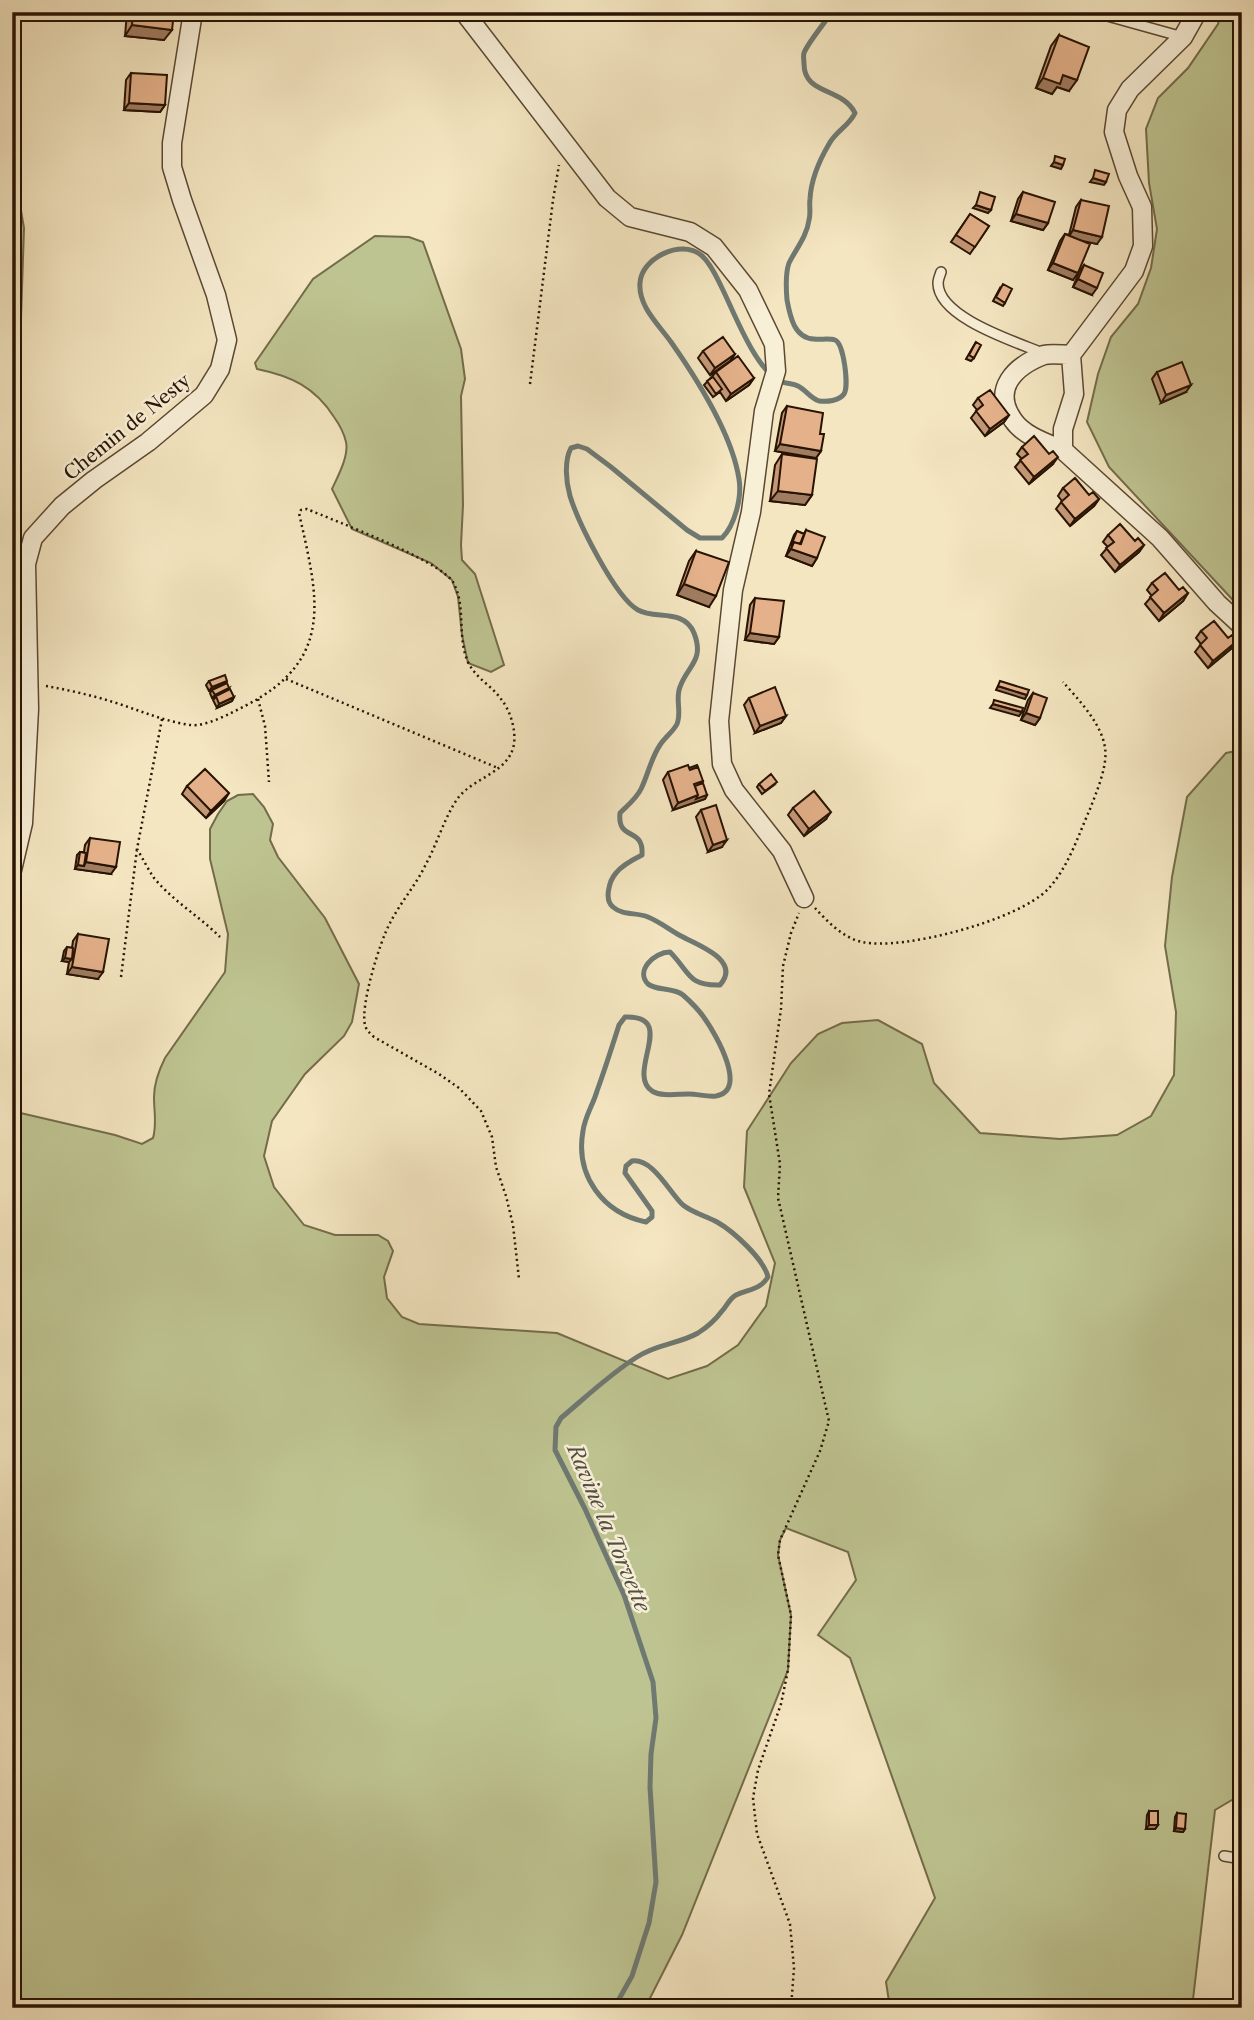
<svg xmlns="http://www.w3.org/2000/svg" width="1254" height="2020" viewBox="0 0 1254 2020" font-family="'Libre Caslon Text',serif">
<rect width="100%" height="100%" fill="#f4e6c1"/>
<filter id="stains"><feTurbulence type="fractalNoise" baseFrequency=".00286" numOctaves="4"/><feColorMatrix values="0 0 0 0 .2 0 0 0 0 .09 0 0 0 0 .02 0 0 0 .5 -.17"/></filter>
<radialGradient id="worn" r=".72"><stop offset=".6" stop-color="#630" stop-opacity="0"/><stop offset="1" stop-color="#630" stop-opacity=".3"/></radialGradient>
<path fill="#bec491" stroke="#736c4a" stroke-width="2" d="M1221 12H1242V613L1231 598 1109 467 1087 422 1098 374 1111 337 1138 304 1151 268 1157 229 1149 183 1146 129 1158 98 1188 68 1218 24Z
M12 158 24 228 14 530 12 699Z
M375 236 409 237 423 242 461 349 465 379 461 396 463 505 461 545 462 560 475 574 504 665 491 672 468 663 462 635 458 597 452 580 431 563 352 529 332 489C338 476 349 456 346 442 344 433 339 424 334 417 315 387 291 376 257 369L255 363 313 279Z
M1242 750V1794L1215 1810 1192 2008H890L886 1982 935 1898 850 1658 818 1635 856 1580 848 1552 786 1528 780 1540 778 1555 791 1615 788 1670 682 1935 645 2008H12V1111L115 1135 142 1144 153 1138C157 1124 154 1112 154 1097 154 1083 159 1070 165 1058L225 972 228 934 210 859V829L218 814 227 801 238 795 253 794 264 807 273 824 270 840 278 857 325 918 359 984 352 1022 344 1036 305 1074 272 1121 264 1156 274 1187 304 1225 335 1235H378L388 1241 393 1251 384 1277 387 1298 402 1317 419 1324 557 1333 668 1379 707 1366 738 1345 766 1306 775 1263 744 1187 747 1131 791 1063 818 1034 842 1023 878 1020 922 1044 934 1083 980 1133 1060 1139 1117 1135 1151 1116 1174 1075 1176 1012 1165 946 1172 877 1187 797 1226 753Z"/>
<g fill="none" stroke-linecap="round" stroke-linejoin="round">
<path stroke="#6f7972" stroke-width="5" d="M614 2008 632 1976 649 1923 656 1882 650 1787 651 1754 656 1718 653 1682 624 1595 585 1509 555 1450 556 1427 561 1418C586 1397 610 1374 637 1357 656 1344 679 1344 698 1333 706 1328 716 1319 722 1311 727 1306 729 1299 736 1295 749 1289 760 1290 768 1277 764 1259 733 1231 717 1222 706 1216 693 1213 683 1205 669 1192 653 1158 632 1161L626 1166 625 1173 652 1211V1217L646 1222C603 1213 575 1176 583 1131 585 1116 593 1105 597 1091 605 1069 612 1047 619 1025L625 1017C679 1015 625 1073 652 1091 662 1097 677 1094 689 1094 698 1094 707 1097 716 1096 749 1091 715 1033 705 1019 699 1010 691 1002 683 995 673 987 656 991 648 984 635 971 654 952 670 952 690 972 687 986 720 985 742 960 697 945 681 936 670 930 660 922 648 917 637 912 623 916 613 907 604 900 609 881 616 873 622 865 634 859 642 855 644 826 617 842 620 813 628 805 636 799 641 789 648 775 651 758 660 745 665 737 673 732 677 724 682 712 675 699 680 687 687 666 705 661 694 633 684 608 655 620 638 610 615 597 578 522 570 496 566 482 564 461 571 448L578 446 587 449 611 467 687 530 700 538H722C735 525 742 497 739 479 732 434 697 379 671 342 659 325 638 306 640 283 641 258 681 239 701 255 710 262 716 276 721 286 734 312 754 366 778 380 784 384 792 383 798 386 806 390 810 398 819 401 827 402 839 401 844 394 849 387 844 343 835 340 829 338 820 340 814 339 794 338 790 316 787 300 786 288 785 274 789 263 796 249 807 236 809 220 811 213 809 206 810 199 811 180 819 161 829 144 836 131 849 126 855 113 842 87 804 95 804 64 804 60 803 56 804 53 807 44 826 21 832 12"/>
<defs>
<path id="lane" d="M1093 12 1183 37
M941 272C940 275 938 279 938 283 938 318 1017 342 1045 354
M1224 1856 1242 1859"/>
<path id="street" d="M464 12 607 198 630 217 690 232 714 247 748 290 774 344 776 371 764 411 751 512 733 590 719 721 722 764 734 790 782 851 804 898
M1197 12 1183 37 1130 89 1117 110 1114 132 1128 176 1142 207 1143 246 1134 271 1071 355 1074 394 1063 429V450L1160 538 1217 603 1242 626
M1063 450C1046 443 1024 436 1013 420 991 389 1015 366 1044 355 1052 353 1063 355 1071 355
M12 870 23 823 29 709 26 564 33 538 62 506 94 480 148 442 204 395 220 369 227 340 216 295 182 200 172 167V143L193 12"/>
</defs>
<use href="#lane" stroke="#5b4832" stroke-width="12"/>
<use href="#street" stroke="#5b4832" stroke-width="21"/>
<path stroke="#281303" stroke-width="2.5" stroke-dasharray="2 3.5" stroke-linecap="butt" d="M530 384 553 200 559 165
M286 679 498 768
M46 686C68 690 91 695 113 702 139 710 163 721 190 725 206 727 231 713 245 706 336 659 318 598 299 513L301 510 307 509C335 521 439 560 453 582 467 606 456 639 469 664 477 679 492 686 501 699 510 710 516 729 514 744 509 773 474 777 458 798 445 816 437 844 426 864 416 885 400 903 390 923 380 941 360 1006 365 1025 366 1030 370 1033 374 1037L439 1074 459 1088 481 1111 492 1137 496 1167 506 1196 513 1225 519 1279
M258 699 265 726 269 782
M162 719 137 849C143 859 148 869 154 878 173 901 199 916 220 937
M815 908C827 921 843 938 862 942 903 951 1019 920 1048 889 1068 868 1078 836 1090 809 1096 793 1108 766 1105 748 1102 724 1078 699 1063 682
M121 977 137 849
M791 2008 794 1968 790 1924 757 1834 753 1798 758 1770 781 1704 788 1670 791 1615 778 1555 780 1540 820 1451 829 1421 778 1198 780 1164 769 1094 781 1009 783 966 791 933 799 913"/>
<use href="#lane" stroke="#f8efd7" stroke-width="9"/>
<use href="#street" stroke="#f8efd7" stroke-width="18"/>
</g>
<path fill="#c49877" stroke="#281303" stroke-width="2" d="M127 12H174L164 40 125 36Z
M1059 35 1069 91 1057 87 1052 94 1036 88 1051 46Z
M131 73 165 105 160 112 124 110 126 80Z
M1023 192 1048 223 1043 230 1011 221 1018 199Z
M1081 200 1097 244 1083 241 1073 280 1048 270 1060 241 1065 234 1069 235 1076 207Z
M970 214 989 226 970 254 951 242Z
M1084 265 1092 295 1073 287 1079 272Z
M1000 288 1005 303 1003 306 993 301Z
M976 342 974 358 971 361 966 359Z
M703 351 735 354 730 361 710 375 698 358Z
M716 372 754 378 749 385 726 401 720 392 713 397 704 385Z
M1157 372 1186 392 1161 403 1152 379Z
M978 398 1009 415 1004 422 985 436 971 418 977 410 973 405Z
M787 406 820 434 821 451 816 458 775 451 782 413Z
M1022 447 1049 454 1053 464 1029 484 1015 467 1022 459 1017 454Z
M782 454 812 495 805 505 770 501 775 465Z
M1063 488 1099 499 1094 506 1070 526 1056 509 1062 501 1058 496Z
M806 530 817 558 812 566 786 556 794 535 797 531 804 534Z
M1108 535 1144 545 1139 552 1115 572 1101 555 1108 547 1103 542Z
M696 551 709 607 677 595 689 561Z
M1152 583 1188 593 1183 601 1159 621 1145 604 1152 596 1147 590Z
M755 598 779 637 774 644 745 640 750 605Z
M1201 631 1228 638 1232 648 1208 668 1195 652 1201 644 1196 638Z
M209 681 225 684 227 691 234 697 232 701 217 708 213 700 216 697 212 698 210 693 212 690 209 691 206 685Z
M1033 693 1040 718 1035 725 1021 720 1028 700Z
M749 698 786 716 781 723 755 733 744 705Z
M689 768 703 781 700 784 707 795 705 799 673 810 663 780 668 772Z
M759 784 774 785 762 794 757 787Z
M187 786 224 801 206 818 182 794Z
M793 808 826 819 804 836 788 815Z
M701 810 722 847 708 852 696 817Z
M90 838 111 874 75 869 77 855 80 852H84L85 845Z
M78 934 98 979 67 974 69 962 62 961 64 951 67 947 72 948 73 941Z
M1149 1811 1158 1825 1155 1829H1146L1147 1815Z
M1177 1813 1185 1829 1183 1832 1174 1831 1175 1817Z"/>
<path fill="#a07c61" stroke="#281303" stroke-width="2" d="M132 25 172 30 164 40 125 36Z
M1063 75 1077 80 1069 91 1057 87 1052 94 1036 88 1043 78Z
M129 103 165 105 160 112 124 110Z
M1054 162 1063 165 1061 169 1051 166Z
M1093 178 1106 182 1104 185 1090 182Z
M976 205 991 210 988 213 973 208Z
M1016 214 1048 223 1043 230 1011 221Z
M1073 230 1102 237 1097 244 1068 238Z
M1053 263 1078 273 1073 280 1048 270Z
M1078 279 1097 288 1092 295 1073 287Z
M735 354 730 361 710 375 715 368Z
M754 378 749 385 726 401 731 394Z
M1191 385 1186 392 1161 403 1166 395Z
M1009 415 1004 422 985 436 990 429Z
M780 444 821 451 816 458 775 451Z
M1058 457 1053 464 1029 484 1034 477Z
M778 491 812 495 805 505 770 501Z
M1099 499 1094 506 1070 526 1075 519Z
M1144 545 1139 552 1115 572 1120 565Z
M791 549 817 558 812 566 786 556Z
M684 584 716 596 709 607 677 595Z
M1188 593 1183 601 1159 621 1164 613Z
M750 633 779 637 774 644 745 640Z
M1237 641 1232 648 1208 668 1213 661Z
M227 681 224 684 209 691 212 687Z
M998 686 1027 695 1025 699 996 690Z
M229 688 227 691 212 698 215 695Z
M234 697 232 701 217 708 219 704Z
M993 704 1022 712 1019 716 990 708Z
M1026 713 1040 718 1035 725 1021 720Z
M786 716 781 723 755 733 760 726Z
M229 793 224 801 206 818 211 811Z
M698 795H707L705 799 673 810 678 803Z
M831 812 826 819 804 836 809 829Z
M727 840 722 847 708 852 713 845Z
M86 862 116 867 111 874 75 869 78 865 84 866Z
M65 958 72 959 69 962 62 961Z
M72 967 103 972 98 979 67 974Z
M1149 1825H1158L1155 1829H1146Z
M1176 1828 1185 1829 1183 1832 1174 1831Z"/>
<path fill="#e4b18a" stroke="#281303" stroke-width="2" d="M133 12H174L172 30 132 25Z
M1059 35 1089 47 1077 80 1063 75 1060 84 1043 78Z
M131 73 167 75 165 105 129 103Z
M1055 156 1065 159 1063 165 1054 162Z
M1095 170 1109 174 1106 182 1093 178Z
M980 192 995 197 991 210 976 205Z
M1023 192 1055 202 1048 223 1016 214Z
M1081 200 1109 206 1102 237 1073 230Z
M970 214 989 226 975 247 956 235Z
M1065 234 1090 244 1078 273 1053 263Z
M1084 265 1103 273 1097 288 1078 279Z
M1003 284 1012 289 1005 303 996 297Z
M723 337 735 354 715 368 703 351Z
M976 342 981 345 974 358 969 355Z
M738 356 754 378 731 394 716 372Z
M1182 362 1191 385 1166 395 1157 372Z
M713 377 722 389 716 394 707 381Z
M990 390 1009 415 990 429 976 411 983 405 978 398Z
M787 406 823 413 820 434H824L821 451 780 444Z
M1034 436 1049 454 1053 451 1058 457 1034 477 1020 460 1028 454 1022 447Z
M782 454 817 459 812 495 778 491Z
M1075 478 1089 495 1093 492 1099 499 1075 519 1061 502 1069 495 1063 488Z
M1120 524 1135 541 1138 538 1144 545 1120 565 1106 548 1114 542 1108 535Z
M806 530 825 537 817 558 791 549 794 542 801 544Z
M797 531 804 534 800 544 794 542 791 546Z
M696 551 729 562 716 596 684 584Z
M1165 573 1179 590 1183 587 1188 593 1164 613 1150 597 1158 590 1152 583Z
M755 598 784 601 779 637 750 633Z
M1214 621 1228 638 1232 635 1237 641 1213 661 1200 645 1207 638 1201 631Z
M225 675 227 681 212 687 209 681Z
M1000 681 1029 690 1027 695 998 686Z
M227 683 229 688 215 695 212 690Z
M775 687 786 716 760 726 749 698Z
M230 689 234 697 219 704 216 696Z
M1033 693 1047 698 1040 718 1026 713Z
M994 700 1023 708 1022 712 993 704Z
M688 765 690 770 698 767 703 781 694 784 698 795 678 803 668 772Z
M697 765 698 767 690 770 689 768Z
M205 769 229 793 211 811 187 786Z
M771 774 777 782 765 791 759 784Z
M703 783 707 795 696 799 698 795 695 786Z
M814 791 831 812 809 829 793 808Z
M716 805 727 840 713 845 701 810Z
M90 838 120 842 116 867 86 862Z
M80 852 86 853 84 866 78 865Z
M78 934 109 939 103 972 72 967Z
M67 947 73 948 72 959 65 958Z
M1149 1811H1158V1825H1149Z
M1177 1813 1186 1814 1185 1829 1176 1828Z"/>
<g text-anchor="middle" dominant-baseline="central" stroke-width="5" stroke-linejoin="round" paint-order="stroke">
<g font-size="19" fill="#281303" stroke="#f8efd7">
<text transform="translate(127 427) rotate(-39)">Chemin de Nesty</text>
</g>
<g font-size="21" font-style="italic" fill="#524e44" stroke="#f8efd7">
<text transform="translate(609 1528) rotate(67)">Ravine la Torvette</text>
</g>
</g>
<rect width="1254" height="2020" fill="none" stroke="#f4e6c1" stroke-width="42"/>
<rect x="14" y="14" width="1226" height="1992" fill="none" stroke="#281303" stroke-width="3.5"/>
<rect x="21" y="21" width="1212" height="1978" fill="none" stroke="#281303" stroke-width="2"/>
<rect width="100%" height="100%" filter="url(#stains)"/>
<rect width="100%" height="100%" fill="url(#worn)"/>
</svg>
